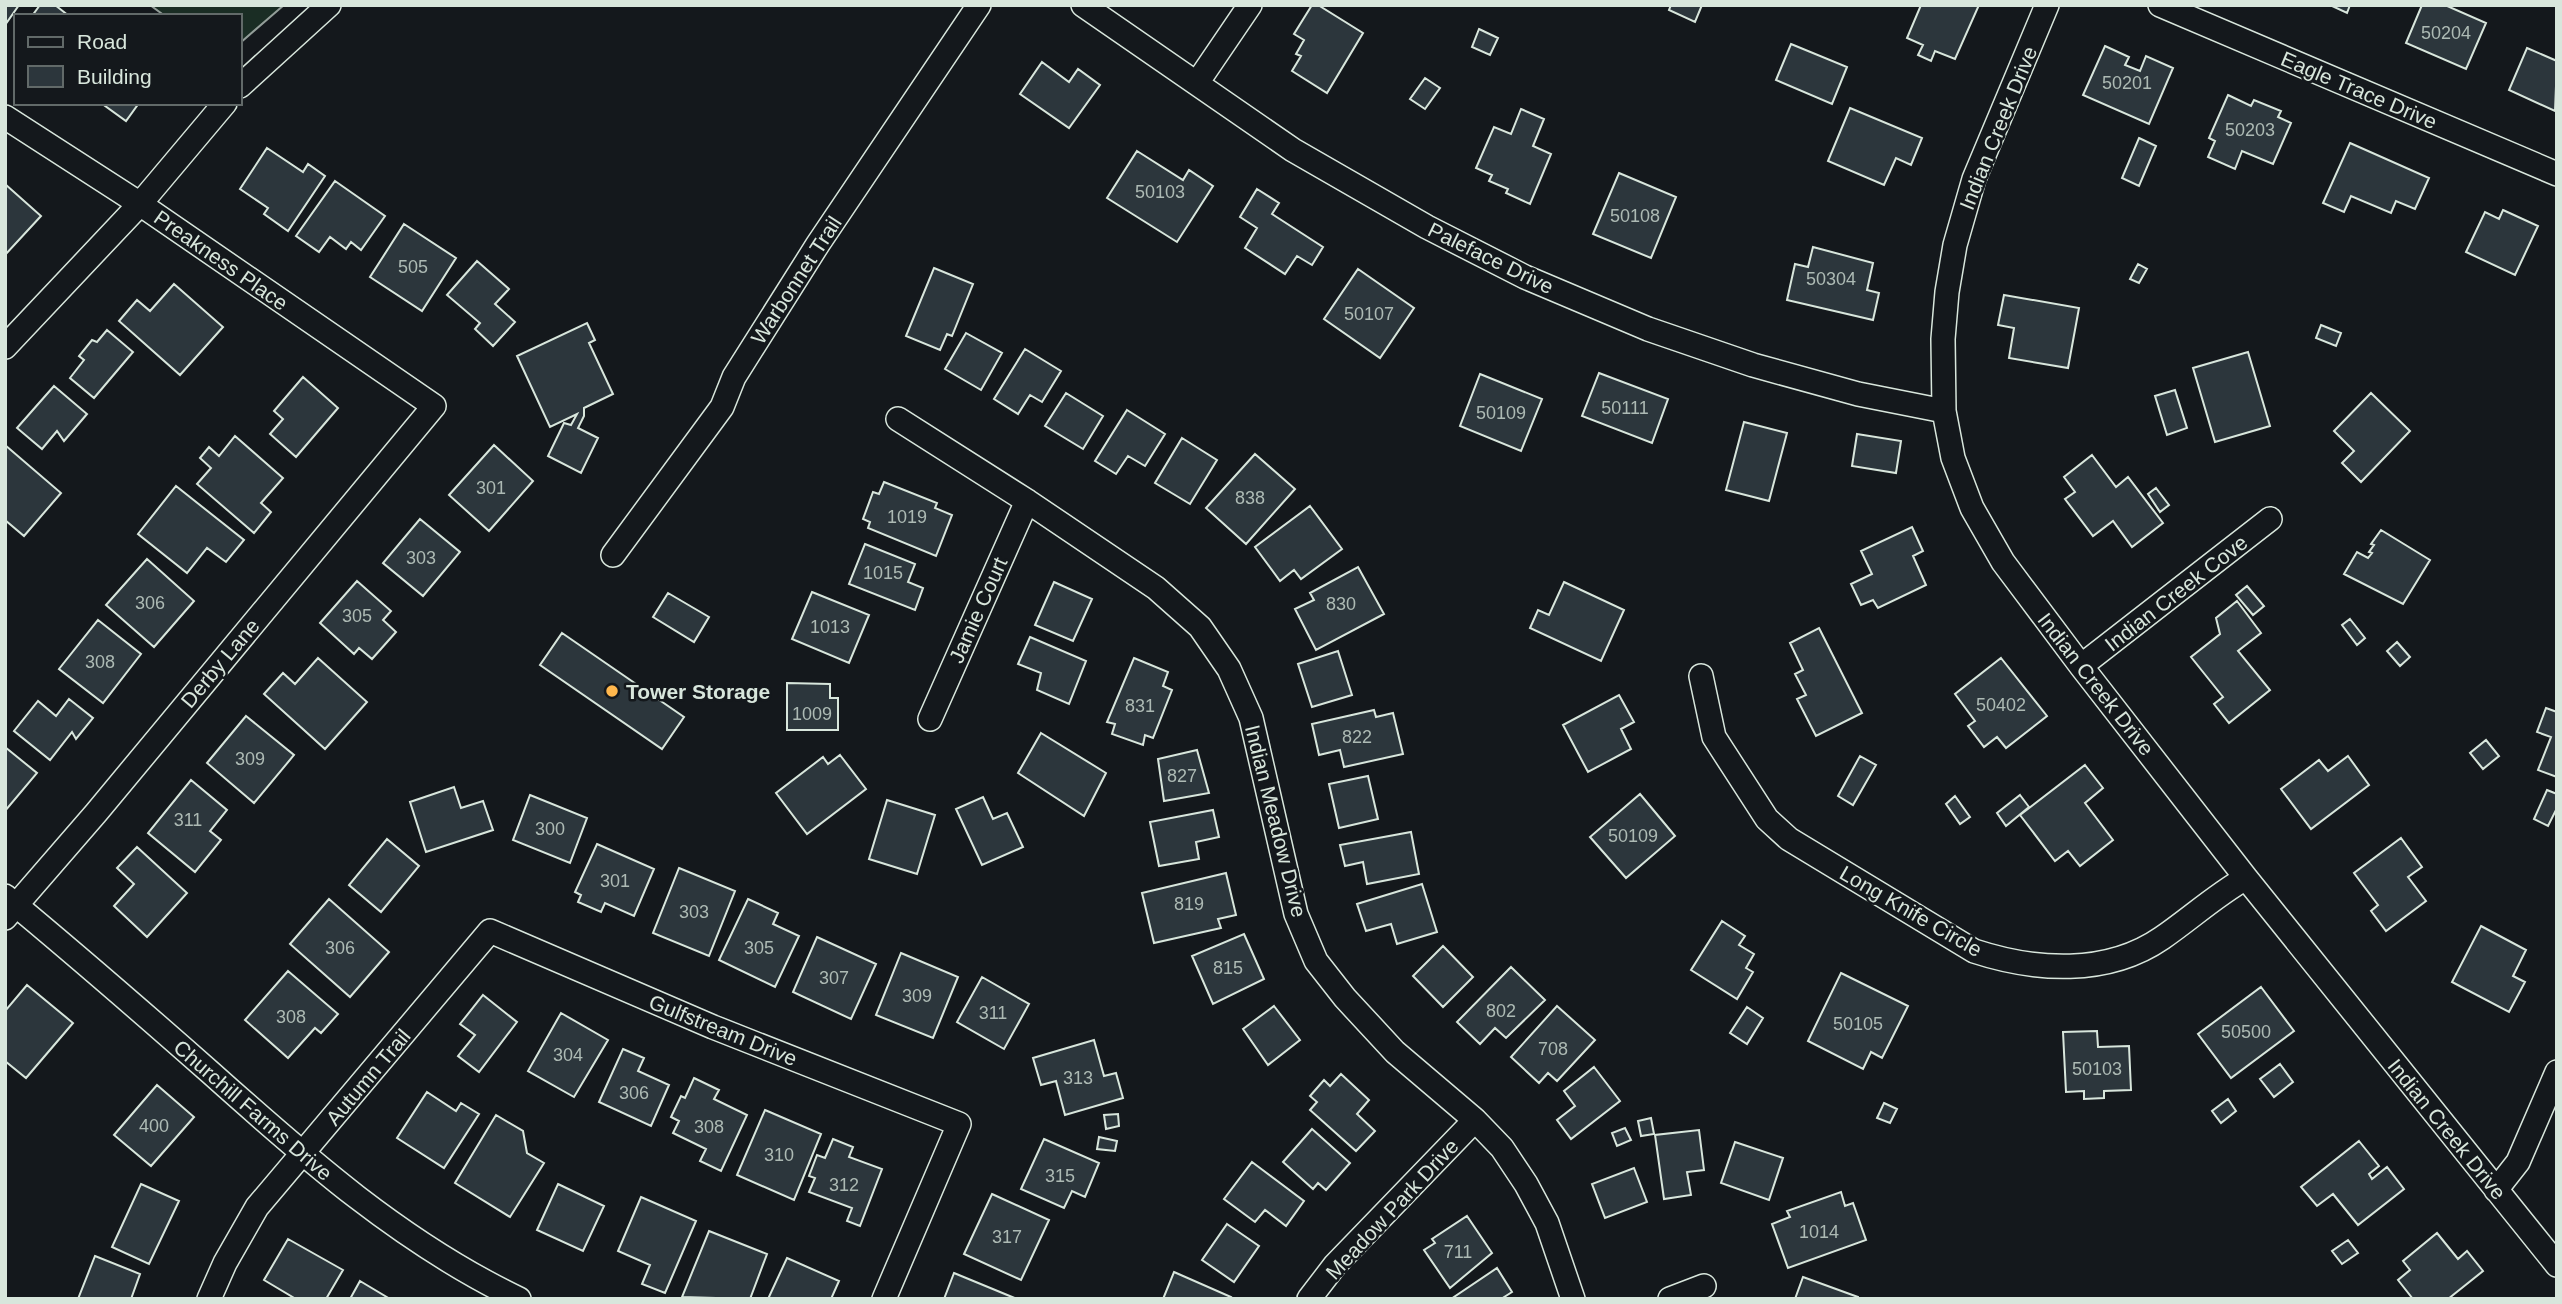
<svg xmlns="http://www.w3.org/2000/svg" width="2562" height="1304" viewBox="0 0 2562 1304" font-family="Helvetica,sans-serif">
<rect width="100%" height="100%" fill="#14181c"/>
<path fill="#1a2d24" stroke="#939e99" stroke-width="2" d="M150 5H284L240 43V16H165Z"/>
<path fill="#2c363c" stroke="#d8e6dc" stroke-width="2" d="M5 5H19L5 25Z
M40 5H55L69 16H32Z
M1312 5H1318L1363 33 1327 93 1292 71 1301 56 1296 54 1304 40 1294 34Z
M1671 5H1702L1695 22 1669 10Z
M1921 5H1979L1955 59 1935 51 1931 61 1918 55 1923 45 1907 38Z
M2330 5H2350L2347 13Z
M2422 5H2445L2486 23 2466 69 2406 43Z
M1479 29 1498 38 1490 55 1472 47Z
M1791 44 1847 67 1832 104 1776 80Z
M2105 46 2129 57 2125 65 2140 71 2146 56 2173 68 2149 124 2083 95Z
M2527 48 2557 61 2555 111 2509 90Z
M1042 62 1069 82 1078 69 1100 85 1069 128 1020 94Z
M1425 78 1440 88 1425 109 1410 99Z
M2228 95 2251 106 2254 100 2281 111 2278 117 2291 123 2273 164 2242 151 2235 169 2208 157 2215 141 2209 138Z
M101 103H139L126 121Z
M1850 108 1922 138 1911 165 1896 158 1884 185 1828 161Z
M1521 109 1544 119 1533 146 1551 154 1530 204 1506 193 1508 189 1489 181 1492 175 1476 168 1494 127 1511 134Z
M2139 138 2156 146 2139 186 2122 178Z
M2350 143 2429 178 2415 209 2396 201 2391 213 2351 196 2344 212 2323 203Z
M267 148 303 172 308 164 325 176 288 231 264 214 268 208 240 189Z
M1137 151 1183 180 1189 170 1213 186 1177 242 1107 198Z
M1619 173 1676 197 1651 258 1593 234Z
M335 181 385 216 361 250 351 242 346 249 330 237 319 252 296 236Z
M5 184 41 216 5 255Z
M1257 189 1279 203 1272 214 1323 247 1312 265 1297 256 1285 274 1245 248 1257 228 1240 217Z
M2503 210 2538 226 2515 275 2466 252 2485 212 2499 219Z
M404 224 456 258 422 311 370 277Z
M1813 247 1873 263 1867 290 1879 293 1873 320 1787 300 1795 264 1808 267Z
M477 261 509 289 495 304 515 322 493 346 475 329 480 323 447 295Z
M2138 264 2147 269 2139 283 2130 279Z
M934 268 973 284 952 336 947 334 940 350 906 336Z
M1358 269 1414 308 1380 358 1324 319Z
M174 284 223 327 180 375 119 321 137 300 150 311Z
M2004 295 2079 308 2068 368 2009 358 2014 328 1998 325Z
M587 323 595 340 589 343 613 394 584 408V416L578 428 598 438 581 473 548 456 564 423 571 425 577 414 550 427 517 356Z
M2321 325 2341 333 2336 346 2316 338Z
M107 330 133 352 94 398 70 378 84 360 79 356 92 340 97 342Z
M966 333 1002 353 981 390 945 369Z
M1025 349 1061 371 1042 402 1030 395 1018 414 994 399Z
M2248 352 2270 426 2215 442 2193 368Z
M1599 373 1668 399 1652 443 1582 416Z
M1480 374 1542 399 1521 451 1460 426Z
M303 377 338 408 296 457 270 434 283 419 274 411Z
M54 386 87 414 64 441 57 431 42 449 17 428Z
M2175 390 2187 428 2167 435 2155 396Z
M1066 393 1103 416 1083 449 1045 426Z
M2371 393 2410 431 2361 482 2342 463 2354 451 2334 431Z
M1127 410 1165 434 1145 466 1128 456 1116 474 1095 461Z
M1744 422 1787 433 1769 501 1726 490Z
M1857 434 1901 441 1896 473 1852 466Z
M235 436 283 478 261 503 271 512 254 533 197 484 211 468 200 458 209 447 219 456Z
M1182 438 1217 460 1190 504 1155 483Z
M5 445 61 493 24 536 5 520Z
M494 445 533 481 489 531 449 495Z
M1255 454 1295 489 1246 544 1206 508Z
M2092 455 2116 487 2128 477 2163 523 2132 547 2113 521 2093 536 2065 499 2075 492 2064 477Z
M884 482 937 503 935 508 952 515 936 556 868 528 870 522 863 519 873 492 879 494Z
M176 486 244 540 226 562 207 548 187 573 138 534Z
M2156 488 2169 505 2160 512 2148 494Z
M1310 506 1342 549 1301 579 1294 570 1280 581 1255 547Z
M420 519 460 552 423 596 383 563Z
M1912 527 1923 551 1913 556 1926 585 1878 608 1873 600 1861 605 1851 584 1872 574 1861 551Z
M2381 530 2430 560 2403 604 2344 574 2357 552 2368 558 2372 553 2369 552 2374 545 2371 544Z
M865 544 915 564 908 582 923 588 915 610 849 584Z
M147 559 194 601 154 647 106 605Z
M1358 567 1384 614 1316 650 1295 609 1314 600 1310 593Z
M357 581 391 611 383 620 396 632 372 659 359 648 354 654 320 623Z
M1054 582 1092 599 1073 641 1035 625Z
M1564 582 1624 610 1601 661 1530 628 1538 610 1549 615Z
M2247 586 2264 606 2253 615 2236 595Z
M812 592 869 615 849 663 792 639Z
M668 593 709 617 694 642 653 617Z
M2237 601 2261 633 2238 651 2270 690 2229 723 2214 704 2223 697 2191 657 2220 634 2216 618Z
M2350 619 2365 638 2357 645 2342 625Z
M98 620 141 654 103 703 59 669Z
M1819 628 1862 713 1816 736 1797 699 1806 695 1795 674 1803 670 1790 643Z
M562 633 684 717 662 749 540 665Z
M1030 637 1086 661 1069 704 1037 690 1041 673 1018 664Z
M2397 642 2410 657 2400 666 2387 651Z
M1338 651 1352 695 1312 707 1298 664Z
M318 658 367 702 325 749 264 694 283 673 295 684Z
M1134 658 1168 672 1163 686 1172 690 1153 738 1145 735 1143 745 1112 734 1115 724 1107 722Z
M2001 658 2047 716 2006 748 1997 737 1984 747 1968 726 1975 721 1955 694Z
M787 683 830 684V698H838V730H787Z
M1619 695 1634 722 1621 729 1631 749 1588 772 1563 725Z
M69 699 93 718 76 739 72 732 50 760 14 731 38 701 56 716Z
M2546 708 2557 712V777L2538 770 2551 737 2537 732Z
M1374 710 1376 717 1393 713 1403 754 1344 767 1340 750 1319 755 1312 724Z
M246 716 294 755 254 803 207 763Z
M1041 733 1106 773 1084 816 1018 773Z
M2486 740 2499 756 2483 769 2470 753Z
M5 747 37 773 5 811Z
M1197 750 1209 793 1164 801 1158 759Z
M840 755 866 789 807 834 776 793 823 757 828 764Z
M1860 756 1876 765 1853 805 1838 796Z
M2348 756 2369 785 2311 829 2281 789 2319 760 2328 771Z
M2085 765 2103 788 2085 803 2113 840 2080 866 2068 851 2055 861 2020 815Z
M1368 776 1378 819 1339 828 1329 784Z
M191 780 227 810 210 831 221 840 195 872 148 833Z
M454 787 461 808 483 801 493 830 426 852 410 802Z
M2547 790 2557 794V808L2548 826 2534 819Z
M1640 794 1675 836 1626 878 1590 837Z
M530 795 587 818 570 863 513 840Z
M2020 795 2029 807 2006 826 1997 813Z
M1955 796 1970 817 1960 824 1946 804Z
M983 797 993 819 1007 813 1023 847 982 865 956 809Z
M887 800 935 815 917 874 869 859Z
M1213 810 1219 837 1196 842 1199 859 1159 866 1150 822Z
M1411 832 1419 874 1367 884 1363 862 1345 866 1340 845Z
M2401 838 2422 867 2408 877 2426 901 2386 931 2371 911 2378 905 2354 873Z
M387 839 419 866 381 912 349 885Z
M597 844 654 869 634 916 605 903 601 912 578 902 581 895 575 892Z
M137 847 187 893 147 937 114 906 134 884 117 868Z
M679 868 735 891 709 956 653 933Z
M1226 873 1236 915 1218 919 1221 928 1154 943 1142 893Z
M1422 884 1437 932 1397 944 1391 924 1366 931 1357 904Z
M329 899 389 952 350 997 290 944Z
M748 899 778 913 773 924 799 936 775 987 719 960Z
M1722 921 1745 936 1739 945 1754 954 1746 968 1753 972 1737 999 1691 970Z
M2481 926 2526 950 2513 976 2525 982 2509 1012 2452 982Z
M1244 934 1264 979 1213 1004 1192 956Z
M817 937 876 964 851 1019 793 992Z
M1443 946 1473 977 1443 1007 1413 976Z
M901 953 958 977 933 1038 876 1015Z
M1511 967 1545 1000 1506 1038 1495 1028 1480 1044 1457 1022Z
M288 971 338 1014 321 1033 315 1028 288 1058 245 1020Z
M1841 973 1908 1006 1882 1058 1871 1052 1863 1069 1808 1041Z
M982 977 1029 1004 1004 1049 957 1022Z
M27 985 73 1023 26 1078 5 1061V1011Z
M2261 987 2294 1031 2231 1078 2198 1034Z
M483 995 517 1022 479 1072 458 1056 475 1035 460 1024Z
M1274 1006 1300 1040 1268 1065 1243 1029Z
M1557 1006 1595 1040 1557 1081 1548 1073 1539 1083 1511 1057Z
M1747 1007 1763 1018 1747 1044 1730 1033Z
M561 1013 608 1040 574 1097 528 1071Z
M2097 1031 2098 1047 2129 1046 2131 1090 2104 1091V1098L2084 1099V1091L2066 1092 2063 1032Z
M1094 1040 1104 1076 1116 1073 1123 1098 1065 1115 1056 1081 1041 1085 1033 1058Z
M623 1049 644 1058 638 1071 669 1085 651 1126 599 1102Z
M2280 1064 2293 1082 2274 1097 2260 1079Z
M1594 1067 1620 1101 1571 1139 1557 1120 1575 1106 1564 1091Z
M1341 1074 1369 1100 1357 1114 1375 1131 1356 1151 1310 1110 1317 1102 1310 1096 1324 1080 1330 1086Z
M694 1078 719 1090 714 1099 747 1115 721 1171 700 1161 706 1149 673 1133 679 1121 671 1117 681 1096 685 1098Z
M157 1085 194 1117 151 1166 114 1135Z
M427 1092 456 1111 461 1103 479 1114 444 1168 397 1138Z
M2228 1099 2236 1111 2221 1123 2212 1111Z
M1884 1103 1897 1109 1890 1123 1877 1118Z
M765 1110 821 1134 794 1200 737 1175Z
M1118 1114 1119 1126 1106 1129 1104 1115Z
M496 1115 523 1131 527 1153 544 1163 510 1217 455 1183Z
M1651 1118 1654 1134 1641 1136 1638 1121Z
M1625 1128 1631 1140 1617 1146 1612 1133Z
M1312 1129 1350 1163 1326 1190 1318 1183 1313 1189 1283 1162Z
M1699 1130 1704 1170 1687 1172 1691 1195 1664 1199 1655 1135Z
M1099 1137 1117 1141 1115 1151 1097 1149Z
M833 1139 853 1147 849 1157 882 1169 860 1226 847 1221 852 1208 809 1192 815 1178 809 1176 817 1155 825 1158Z
M1044 1139 1099 1163 1085 1197 1072 1191 1064 1208 1021 1189Z
M2359 1141 2379 1166 2369 1174 2372 1179 2387 1167 2404 1189 2358 1225 2333 1194 2317 1206 2301 1187Z
M1735 1142 1783 1158 1769 1200 1721 1183Z
M1252 1162 1304 1201 1286 1226 1265 1210 1255 1222 1224 1199Z
M1634 1168 1647 1202 1605 1218 1592 1184Z
M141 1184 179 1201 149 1264 112 1247Z
M558 1184 604 1206 583 1251 537 1230Z
M1841 1192 1845 1206 1853 1203 1866 1240 1788 1268 1772 1224 1790 1217 1787 1211Z
M992 1194 1049 1220 1021 1280 964 1254Z
M641 1197 696 1221 665 1293 642 1284 650 1265 618 1251Z
M1467 1216 1492 1253 1450 1288 1424 1250 1435 1243 1432 1239Z
M1227 1224 1259 1246 1234 1282 1202 1260Z
M709 1231 767 1254 750 1299 682 1297Z
M2437 1233 2458 1259 2467 1251 2483 1271 2448 1299H2413L2398 1280 2410 1270 2403 1261Z
M288 1239 343 1270 326 1299H296L264 1280Z
M2348 1240 2358 1253 2342 1264 2332 1251Z
M95 1256 140 1274 131 1299H78Z
M787 1258 839 1281 831 1299H768Z
M1497 1268 1512 1292 1501 1299H1451Z
M1174 1272 1231 1297 1230 1299H1163Z
M954 1273 1017 1299H944Z
M1803 1277 1858 1297V1299H1795Z
M360 1281 390 1299H350Z"/>
<g fill="none" stroke-linecap="round" stroke-linejoin="round">
<defs>
<path id="minor" d="M1083 5 1293 150 1427 227 1525 277 1648 329 1753 365 1858 394 1944 411
M2047 5 1974 179 1955 245 1947 292 1943 339 1944 411 1953 458 1972 508 2003 562 2081 666 2246 878 2557 1265
M2160 5 2557 174
M1197 83 1250 5
M240 86 329 5
M5 117 140 204 434 406 96 813 5 918
M5 347 140 204 225 103
M898 419 1027 501 1156 588 1200 627 1229 669 1251 718 1296 914 1316 961 1345 998 1395 1052 1475 1120 1502 1148 1526 1184 1547 1223 1573 1299
M613 555 722 407 734 377 818 244 979 5
M2081 666 2270 519
M1701 676 1714 737 1767 819 1789 839 1974 951C2035 971 2107 976 2162 938 2191 918 2216 895 2246 878
M930 719 1027 501
M5 896C75 954 143 1013 211 1073 307 1159 402 1243 519 1299
M2496 1190 2518 1162 2557 1072
M209 1299 225 1263 257 1207 490 931 713 1027 959 1124 884 1299
M1309 1299 1335 1265 1475 1120
M1670 1299 1704 1286"/>
</defs>
<use href="#minor" stroke="#d8e6dc" stroke-width="26"/>
<use href="#minor" stroke="#14181c" stroke-width="23"/>
</g>
<circle fill="#ffb74d" stroke="#14181c" stroke-width="2.5" cx="612" cy="691" r="7"/>
<g text-anchor="middle" dominant-baseline="central" stroke-width="5" stroke-linejoin="round" paint-order="stroke">
<g font-size="18" fill="#adbab4">
<text x="2446" y="33">50204</text>
<text x="2127" y="83">50201</text>
<text x="2250" y="130">50203</text>
<text x="1160" y="192">50103</text>
<text x="1635" y="216">50108</text>
<text x="413" y="267">505</text>
<text x="1831" y="279">50304</text>
<text x="1369" y="314">50107</text>
<text x="1625" y="408">50111</text>
<text x="1501" y="413">50109</text>
<text x="491" y="488">301</text>
<text x="1250" y="498">838</text>
<text x="907" y="517">1019</text>
<text x="421" y="558">303</text>
<text x="883" y="573">1015</text>
<text x="150" y="603">306</text>
<text x="1341" y="604">830</text>
<text x="357" y="616">305</text>
<text x="830" y="627">1013</text>
<text x="100" y="662">308</text>
<text x="2001" y="705">50402</text>
<text x="1140" y="706">831</text>
<text x="812" y="714">1009</text>
<text x="1357" y="737">822</text>
<text x="250" y="759">309</text>
<text x="1182" y="776">827</text>
<text x="188" y="820">311</text>
<text x="550" y="829">300</text>
<text x="1633" y="836">50109</text>
<text x="615" y="881">301</text>
<text x="1189" y="904">819</text>
<text x="694" y="912">303</text>
<text x="340" y="948">306</text>
<text x="759" y="948">305</text>
<text x="1228" y="968">815</text>
<text x="834" y="978">307</text>
<text x="917" y="996">309</text>
<text x="1501" y="1011">802</text>
<text x="993" y="1013">311</text>
<text x="291" y="1017">308</text>
<text x="1858" y="1024">50105</text>
<text x="2246" y="1032">50500</text>
<text x="1553" y="1049">708</text>
<text x="568" y="1055">304</text>
<text x="2097" y="1069">50103</text>
<text x="1078" y="1078">313</text>
<text x="634" y="1093">306</text>
<text x="154" y="1126">400</text>
<text x="709" y="1127">308</text>
<text x="779" y="1155">310</text>
<text x="1060" y="1176">315</text>
<text x="844" y="1185">312</text>
<text x="1819" y="1232">1014</text>
<text x="1007" y="1237">317</text>
<text x="1458" y="1252">711</text>
</g>
<g font-size="21" fill="#d8e6dc" stroke="#14181c">
<text transform="translate(2359 90) rotate(23)">Eagle Trace Drive</text>
<text transform="translate(1998 128) rotate(-68)">Indian Creek Drive</text>
<text transform="translate(1491 258) rotate(26)">Paleface Drive</text>
<text transform="translate(221 260) rotate(35)">Preakness Place</text>
<text transform="translate(796 280) rotate(-57)">Warbonnet Trail</text>
<text transform="translate(2176 593) rotate(-38)">Indian Creek Cove</text>
<text transform="translate(978 610) rotate(-66)">Jamie Court</text>
<text transform="translate(220 663) rotate(-50)">Derby Lane</text>
<text transform="translate(2096 684) rotate(52)">Indian Creek Drive</text>
<text transform="translate(1276 821) rotate(76)">Indian Meadow Drive</text>
<text transform="translate(1911 911) rotate(30)">Long Knife Circle</text>
<text transform="translate(723 1030) rotate(22)">Gulfstream Drive</text>
<text transform="translate(368 1077) rotate(-50)">Autumn Trail</text>
<text transform="translate(253 1110) rotate(41)">Churchill Farms Drive</text>
<text transform="translate(2447 1129) rotate(51)">Indian Creek Drive</text>
<text transform="translate(1392 1209) rotate(-47)">Meadow Park Drive</text>
</g>
<g font-size="21" font-weight="bold" fill="#d8e6dc" stroke="#14181c" text-anchor="start">
<text x="626" y="691">Tower Storage</text>
</g>
</g>
<rect width="2562" height="1304" fill="none" stroke="#d8e6dc" stroke-width="14"/>
<rect x="14" y="14" width="228" height="91" fill="#14181c" stroke="#626a69" stroke-width="2"/>
<rect x="28" y="37" width="35" height="10" fill="#14181c" stroke="#626a69" stroke-width="2"/>
<text x="77" y="49" font-size="21" fill="#d8e6dc">Road</text>
<rect x="28" y="66" width="35" height="21" fill="#2c363c" stroke="#626a69" stroke-width="2"/>
<text x="77" y="84" font-size="21" fill="#d8e6dc">Building</text>
</svg>
